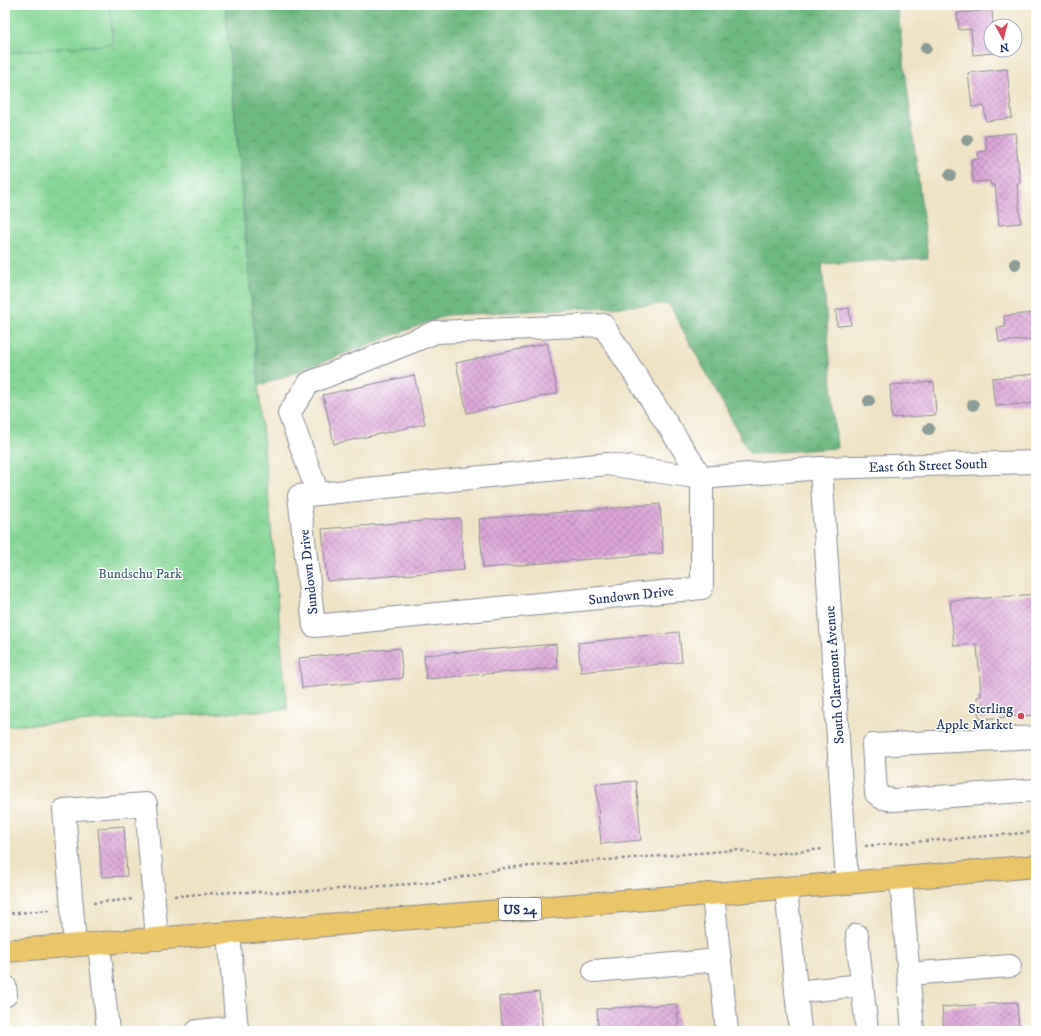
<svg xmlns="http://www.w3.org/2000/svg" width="1041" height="1036" font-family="'IM FELL DW Pica',serif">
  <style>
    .forest { fill: url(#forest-crowns); stroke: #44746f }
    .park { fill: url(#park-crowns); stroke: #51837b }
    .pitch { fill: #87d798; stroke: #51837b }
    .building { fill: url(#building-cross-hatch) }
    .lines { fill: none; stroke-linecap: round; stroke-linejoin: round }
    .minor-casing { stroke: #858992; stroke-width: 24 }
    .major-casing { stroke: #858992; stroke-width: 24 }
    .path { stroke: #858992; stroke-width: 2.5; stroke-dasharray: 3 3; stroke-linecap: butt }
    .minor { stroke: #fff; stroke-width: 22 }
    .major { stroke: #ebc669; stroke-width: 22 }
    .tree { fill: #8c9c96 }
    .poi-dot { fill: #d1495b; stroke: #fff; stroke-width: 1.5 }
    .labels { text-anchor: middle; stroke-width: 3; stroke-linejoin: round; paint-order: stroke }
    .shield { fill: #fff; stroke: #5f6d8e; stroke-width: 1 }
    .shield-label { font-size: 13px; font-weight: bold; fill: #1b2f5e }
    .street-label { font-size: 14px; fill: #1b2f5e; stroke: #fff }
    .park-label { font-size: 14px; fill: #3b616f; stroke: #fff }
    .poi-label { font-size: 14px; fill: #1b2f5e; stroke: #fff; text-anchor: end }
  </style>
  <defs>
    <pattern id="forest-crowns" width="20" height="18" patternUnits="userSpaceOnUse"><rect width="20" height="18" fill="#6db880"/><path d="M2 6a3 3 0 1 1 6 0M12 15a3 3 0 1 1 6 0" fill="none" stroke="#59966c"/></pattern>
    <pattern id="park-crowns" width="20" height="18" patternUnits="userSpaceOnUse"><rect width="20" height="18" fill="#87d798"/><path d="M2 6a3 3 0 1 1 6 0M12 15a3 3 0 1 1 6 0" fill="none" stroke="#74b985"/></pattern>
    <pattern id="building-cross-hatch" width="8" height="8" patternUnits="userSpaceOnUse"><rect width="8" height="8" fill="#dda6d8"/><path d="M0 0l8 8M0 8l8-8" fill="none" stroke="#b288b2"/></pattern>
  </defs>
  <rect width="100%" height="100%" fill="#fff"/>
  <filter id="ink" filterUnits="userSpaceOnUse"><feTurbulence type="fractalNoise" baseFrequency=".025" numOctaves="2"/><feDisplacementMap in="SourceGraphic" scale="8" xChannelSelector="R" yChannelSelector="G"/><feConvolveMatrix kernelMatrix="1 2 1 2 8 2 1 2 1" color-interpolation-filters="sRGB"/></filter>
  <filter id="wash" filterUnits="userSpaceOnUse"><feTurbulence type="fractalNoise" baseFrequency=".012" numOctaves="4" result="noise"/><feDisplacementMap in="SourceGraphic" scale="16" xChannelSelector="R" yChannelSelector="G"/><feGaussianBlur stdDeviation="0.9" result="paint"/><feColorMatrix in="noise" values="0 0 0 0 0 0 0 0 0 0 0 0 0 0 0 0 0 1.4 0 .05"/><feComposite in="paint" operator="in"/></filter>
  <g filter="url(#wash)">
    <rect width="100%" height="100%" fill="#efe3c5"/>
    <polygon class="forest" points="225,5 897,5 928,258 822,264 837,448 750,454 669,304 447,315 259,386"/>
    <polygon class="park" points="5,5 225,5 287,709 5,726"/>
    <polygon class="pitch" points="5,5 110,5 113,44 8,52"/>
    <g id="blocks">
      <g class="building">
        <polygon points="992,10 993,26 991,26 991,50 1004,50 1004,52 973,55 971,29 959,30 957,13"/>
        <polygon points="1007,69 1012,118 986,121 984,106 972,107 968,73"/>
        <polygon points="1015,133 1020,183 1017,183 1021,223 999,225 995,185 991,185 990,181 973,182 971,160 979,159 978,152 987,151 985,136"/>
        <polygon points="849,308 851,325 837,326 836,310"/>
        <polygon points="1034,313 1036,339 999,342 997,328 1005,327 1004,316"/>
        <polygon points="547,343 558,393 467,413 456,363"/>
        <polygon points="1036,374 1036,403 995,406 992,378"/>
        <polygon points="414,375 425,424 334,444 323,395"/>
        <polygon points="934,382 936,415 892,418 890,385"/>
        <polygon points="660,504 663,553 483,568 479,519"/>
        <polygon points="460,518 464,570 327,581 322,529"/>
        <polygon points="1036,594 1036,715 979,719 977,697 981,696 977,644 954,646 950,601"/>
        <polygon points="679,632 682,662 581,672 578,643"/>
        <polygon points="556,644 557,668 426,679 424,655"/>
        <polygon points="400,648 403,678 302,688 299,658"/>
        <polygon points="636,781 641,840 601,844 596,784"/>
        <polygon points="124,826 127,876 102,877 98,828"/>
        <polygon points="539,992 543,1031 503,1031 499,997"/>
        <polygon points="1017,1002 1019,1031 944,1031 942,1007"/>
        <polygon points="677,1004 679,1031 598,1031 597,1009"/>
      </g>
    </g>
  </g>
  <g filter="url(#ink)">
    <use href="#blocks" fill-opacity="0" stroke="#858992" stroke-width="1"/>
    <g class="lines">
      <g class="minor-casing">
        <g id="minor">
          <polygon points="607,464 702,478 702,588 314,626 299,496"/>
          <polyline points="821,468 847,883"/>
          <polyline points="318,494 289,413 309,383 436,332 603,325 702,478 821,468 1036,462"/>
          <polyline points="1036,737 873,745 876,793 882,798 894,800 1036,790"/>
          <polyline points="901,878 913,1031"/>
          <polyline points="786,888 800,1031"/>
          <polyline points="713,894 727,1031"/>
          <polyline points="229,933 237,1031"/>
          <polyline points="857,935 867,1031"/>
          <polyline points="99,943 108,1031"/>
          <polyline points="75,945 64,810 146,804 157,939"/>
          <polyline points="594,971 720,960"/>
          <polyline points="908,974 1010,966"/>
          <polyline points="5,986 6,995"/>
          <polyline points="796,992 862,985"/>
          <polyline points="197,1031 237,1027"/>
        </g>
      </g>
      <g class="major-casing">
        <polyline id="major" points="5,951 847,883 1036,866"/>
      </g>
      <g class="path">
        <polyline points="865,846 1036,832"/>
        <polyline points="174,896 232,892 295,892 439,882 505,868 737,850 763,855 824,849"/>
        <polyline points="93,903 134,899"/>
        <polyline points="5,914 50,910"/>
      </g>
      <use href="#minor" class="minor"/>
      <use href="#major" class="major"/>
    </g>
    <g class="tree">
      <circle cx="926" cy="48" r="6"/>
      <circle cx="967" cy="140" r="6"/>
      <circle cx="950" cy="175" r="6"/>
      <circle cx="1015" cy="264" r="6"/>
      <circle cx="869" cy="401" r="6"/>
      <circle cx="973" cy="405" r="6"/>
      <circle cx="929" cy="429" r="6"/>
    </g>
  </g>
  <circle class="poi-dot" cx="1021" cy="716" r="4"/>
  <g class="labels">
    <rect class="shield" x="499" y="898" width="42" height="22" rx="3"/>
    <g class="shield-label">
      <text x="520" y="914">US 24</text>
    </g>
    <g class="street-label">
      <text transform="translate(928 465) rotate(-2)" y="5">East 6th Street South</text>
      <text transform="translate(308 572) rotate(-96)" y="5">Sundown Drive</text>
      <text transform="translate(631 595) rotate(-6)" y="5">Sundown Drive</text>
      <text transform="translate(834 675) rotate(-94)" y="5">South Claremont Avenue</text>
    </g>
    <g class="park-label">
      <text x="140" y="578">Bundschu Park</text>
    </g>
    <g class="poi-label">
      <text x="1013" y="713">Sterling<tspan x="1013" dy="16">Apple Market</tspan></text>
    </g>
  </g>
  <rect width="1041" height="1036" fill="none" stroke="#fff" stroke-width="20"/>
  <g transform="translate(1003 38) rotate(173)"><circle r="19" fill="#ffffff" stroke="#a4acbf"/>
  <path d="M0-3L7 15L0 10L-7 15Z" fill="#d1495b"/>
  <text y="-6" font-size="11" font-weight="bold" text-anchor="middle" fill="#1b2f5e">N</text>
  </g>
</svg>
